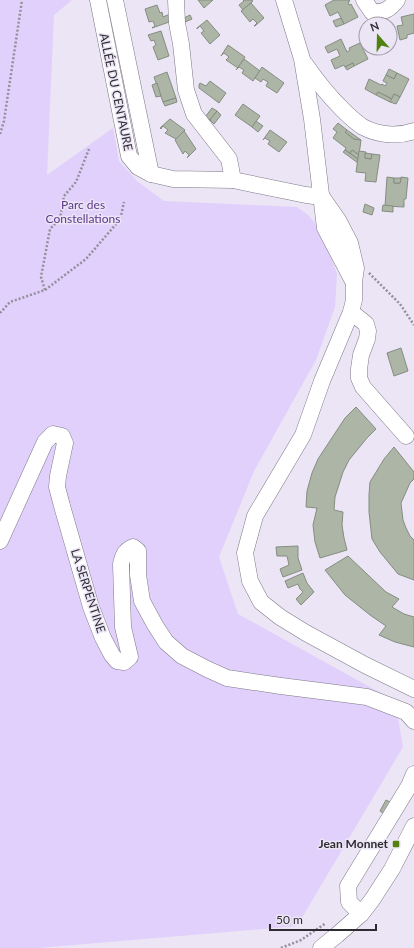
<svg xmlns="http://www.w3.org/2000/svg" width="414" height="948" font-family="Lato,sans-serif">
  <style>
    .green { fill: #e0d0fb }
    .building { fill: #adb5a7; stroke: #858d80 }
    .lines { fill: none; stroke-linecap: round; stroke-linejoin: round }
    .minor-casing { stroke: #7e7987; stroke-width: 17 }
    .path { stroke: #938f9a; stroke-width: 2.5; stroke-dasharray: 2 2; stroke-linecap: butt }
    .minor { stroke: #fff; stroke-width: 16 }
    .poi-dot { fill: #508111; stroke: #ebe5f5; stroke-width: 1.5 }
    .labels { text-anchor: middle; stroke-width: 3; stroke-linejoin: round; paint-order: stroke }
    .street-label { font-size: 12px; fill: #2e2c32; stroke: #ebe5f5 }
    .park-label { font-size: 12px; fill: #5e388a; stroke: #ebe5f5 }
    .poi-label { font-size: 12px; font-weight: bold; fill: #2e2c32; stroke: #ebe5f5; text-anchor: end }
  </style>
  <rect width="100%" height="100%" fill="#ebe5f5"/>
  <polygon class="green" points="0,0 72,0 54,15 47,175 113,128 119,161 137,181 164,201 297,207 307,214 316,224 324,238 337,274 335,307 316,360 254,471 219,557 238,614 395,701 403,747 297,926 38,948 0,948"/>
  <g class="building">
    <polygon points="198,0 213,0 204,8"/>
    <polygon points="243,0 251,0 253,1 243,10 239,5 244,1"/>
    <polygon points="334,0 349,0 350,1 348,2 349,5 351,4 358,17 344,24 338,12 330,16 325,5"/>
    <polygon points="251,3 264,18 255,26 254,26 257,23 253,19 250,22 241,11"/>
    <polygon points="157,5 160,13 162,12 163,17 170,14 172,21 152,28 155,26 153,21 149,22 145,9"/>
    <polygon points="414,14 414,33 407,35 407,38 400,40 397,26 403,25 401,17"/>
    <polygon points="190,15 192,19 185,22 184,18"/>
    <polygon points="341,18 344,24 336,27 333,21"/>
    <polygon points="207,20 220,35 210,44 201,33 204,31 200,26 197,29 197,28"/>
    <polygon points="161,31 169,56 158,60 153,47 156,45 154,40 151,41 148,35"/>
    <polygon points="341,39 347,52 350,50 349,48 360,43 368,59 354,66 353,63 345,67 344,65 335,69 331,60 340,56 337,49 328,53 325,47"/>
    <polygon points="228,45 245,57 238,68 226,60 229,57 224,53 221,56"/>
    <polygon points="244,59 260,71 253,81 242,73 244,70 239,67 236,70"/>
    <polygon points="353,63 354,66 347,70 345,67"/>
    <polygon points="262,67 284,83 277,93 266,86 268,82 263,79 261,82 255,78"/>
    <polygon points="389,69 397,73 394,79 386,75"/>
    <polygon points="167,72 176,98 163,102 154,77"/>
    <polygon points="397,73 409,79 400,97 394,94 392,99 378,92 376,95 365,89 369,79 381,85 382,84 385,86 387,83 383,81 386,75 394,79"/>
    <polygon points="210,81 226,93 219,103 199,88 199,85 200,83 206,86"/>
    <polygon points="157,83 161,96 156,97 152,85"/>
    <polygon points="378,92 392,99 390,102 376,95"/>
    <polygon points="394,94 400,97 396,104 390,102"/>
    <polygon points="176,98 177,102 165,106 163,102"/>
    <polygon points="243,104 260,116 252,127 235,115"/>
    <polygon points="212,108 217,111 210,120 205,117"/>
    <polygon points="217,111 221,115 214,124 210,120"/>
    <polygon points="170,119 185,130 176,139 165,133 168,130 163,126 161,129 160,128"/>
    <polygon points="256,121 263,126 258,132 252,127"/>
    <polygon points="338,123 347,130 345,132 354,139 361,140 359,155 352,150 350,153 345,150 346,148 333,138 337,132 333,129"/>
    <polygon points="270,130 287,142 279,152 268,144 270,141 265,138 263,140"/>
    <polygon points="347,130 361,140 354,139 345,132"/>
    <polygon points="184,131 196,149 187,158 189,155 185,151 183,154 175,140"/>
    <polygon points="345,150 358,159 358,163 343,152"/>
    <polygon points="352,150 359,155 358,159 350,153"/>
    <polygon points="359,151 366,152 365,158 371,159 372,154 380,155 376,182 365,181 366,173 356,172"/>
    <polygon points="365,153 372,154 371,159 365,158"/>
    <polygon points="387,177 394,178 394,183 400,183 401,177 408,178 406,199 404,199 404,207 385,206"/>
    <polygon points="394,178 401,178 400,183 394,183"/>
    <polygon points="365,204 374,208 372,215 363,212"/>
    <polygon points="383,205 393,206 393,212 382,211"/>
    <polygon points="401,348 408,371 394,376 387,353"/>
    <polygon points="356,407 376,429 367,438 349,460 343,472 335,497 334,510 343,512 342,525 344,538 347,550 320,558 315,542 313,525 317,508 306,507 307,491 312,473 318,459 345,418"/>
    <polygon points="394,447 414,472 414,479 410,483 401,503 403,520 406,528 410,536 414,540 414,580 398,574 380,552 372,539 369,512 369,495 370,482 384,459"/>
    <polygon points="298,546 298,558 302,570 283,577 280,569 289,565 287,556 277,556 276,547"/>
    <polygon points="348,556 386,592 399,599 392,607 404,614 414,617 414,647 395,642 379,635 386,626 370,615 345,595 325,570"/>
    <polygon points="303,573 307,583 314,592 301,605 296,599 303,592 300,589 298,584 288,588 285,581"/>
    <polygon points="386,800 392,803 386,815 380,811"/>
  </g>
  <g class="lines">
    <g class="minor-casing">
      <g id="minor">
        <polyline points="98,0 129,156 138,167 151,174 173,179 233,180 306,195 322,197"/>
        <polyline points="115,0 151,174"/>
        <polyline points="176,0 177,23 181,44 186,90 194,114 229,159 233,180"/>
        <polyline points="284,0 302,59 312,119 325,228 353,281"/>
        <path d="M364,0L372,12C384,13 390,9 397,0"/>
        <path d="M305,64C316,80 328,95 342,109C349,116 355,122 363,127C378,135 398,137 414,131"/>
        <polyline points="322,197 338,220 350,243 356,268 354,282 354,300 351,312 322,381 303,435 255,516 245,553 250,581 261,602 280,617 306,633 365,665 414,689"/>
        <polyline points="351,312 366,324 368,331 367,339 361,355 359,369 359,378 363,387 406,436"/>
        <path d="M0,541L45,442L53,434L62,436L65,443L58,476L57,487L62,506L91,607L103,638L112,655L117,661L124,662L130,657L123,627L121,564C123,556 124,551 133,547L138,551V575L142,601L155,625L166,642L182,656L207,669L227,678L281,686L336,693L367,697L406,712L414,721"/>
        <polyline points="361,914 349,902 348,886 409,786 414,774"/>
        <polyline points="321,948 337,935 361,914 372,900 392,869 414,826"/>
      </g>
    </g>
    <g class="path">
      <polyline points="0,134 4,121 22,0"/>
      <polyline points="369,273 400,304 414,325"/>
      <polyline points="45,290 41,277 50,229 60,219 64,196 76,182 89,149"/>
      <polyline points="0,313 10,302 45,290 86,259 117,223 121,216 124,202"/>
      <polyline points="281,948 301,940 326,923"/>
    </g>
    <use href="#minor" class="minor"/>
  </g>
  <rect class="poi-dot" x="392" y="840" width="8" height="8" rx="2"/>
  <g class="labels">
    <g class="street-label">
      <text transform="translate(116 92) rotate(78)" y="4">ALLÉE DU CENTAURE</text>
      <text transform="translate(88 591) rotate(72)" y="4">LA SERPENTINE</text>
    </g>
    <g class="park-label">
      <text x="83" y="209">Parc des<tspan x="83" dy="14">Constellations</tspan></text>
    </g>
    <g class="poi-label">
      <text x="388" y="848">Jean Monnet</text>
    </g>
  </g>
  <g transform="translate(378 36) rotate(340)"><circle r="19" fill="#ebe5f5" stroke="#9f9ba7"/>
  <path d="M0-3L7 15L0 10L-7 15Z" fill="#508111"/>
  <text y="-6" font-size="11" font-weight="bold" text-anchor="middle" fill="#2e2c32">N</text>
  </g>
  <path d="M270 924v6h106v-6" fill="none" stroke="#2e2c32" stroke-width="2"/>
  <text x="276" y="924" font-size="12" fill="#2e2c32" stroke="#ebe5f5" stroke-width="3" paint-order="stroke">50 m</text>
</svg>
